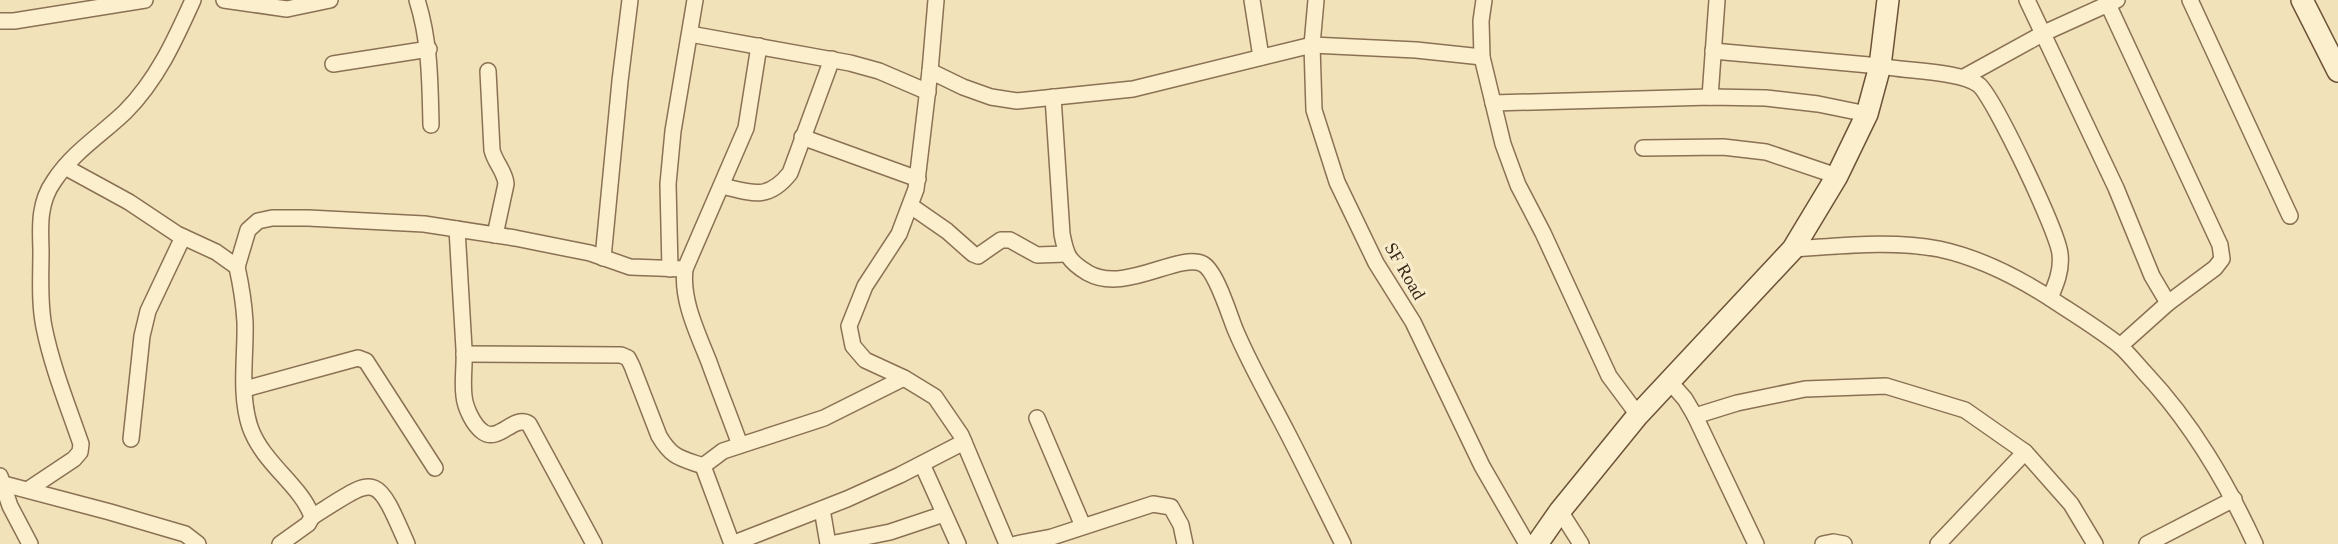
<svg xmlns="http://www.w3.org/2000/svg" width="2338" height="544" font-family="Georgia,serif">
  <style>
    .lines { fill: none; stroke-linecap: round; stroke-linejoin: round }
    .street-casing { stroke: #8a7153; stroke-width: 18 }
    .secondary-casing { stroke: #6c5236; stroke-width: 24 }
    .street { stroke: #fcefce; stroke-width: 15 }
    .secondary { stroke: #fcefce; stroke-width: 21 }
    .labels { text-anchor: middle; stroke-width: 6; stroke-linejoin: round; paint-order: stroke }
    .street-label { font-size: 18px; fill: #38281a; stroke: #f9eccb }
  </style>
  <rect width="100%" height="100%" fill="#f2e2ba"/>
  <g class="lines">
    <g class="street-casing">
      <g id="street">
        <polyline points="224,0 287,9 330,0"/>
        <path d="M417,0C430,41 430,82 431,125"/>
        <polyline points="936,0 930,71 916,189 899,234 865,286 849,326 853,346 865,360 904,378 935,397 961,435 1007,544"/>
        <polyline points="1252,0 1261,57"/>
        <polyline points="1316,0 1312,45 1314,110 1337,182 1376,263 1413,322 1482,466 1527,544"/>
        <polyline points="1484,0 1481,21 1482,57 1503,144 1518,185 1543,233 1609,376 1638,415"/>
        <polyline points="2027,0 2116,188 2152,276 2168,303"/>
        <polyline points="2106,0 2220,245 2222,259 2215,268 2168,303 2120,346"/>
        <polyline points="2190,0 2290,216"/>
        <polyline points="0,21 14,21 145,0"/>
        <polyline points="690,34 850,63 879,71 928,92"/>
        <path d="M1713,51L1880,66C1904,71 1962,71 1979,85C1994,98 2058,232 2060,254C2062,270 2056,284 2050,298"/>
        <polyline points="333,64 429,49"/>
        <path d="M488,71L492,150C495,163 505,171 506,184L495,235"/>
        <polyline points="930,71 963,87 991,97 1017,101 1133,89 1312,45 1416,50 1482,57"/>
        <polyline points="1964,77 2044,33 2117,0"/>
        <path d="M1053,97L1062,234C1066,255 1068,261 1088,273C1125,294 1179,252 1203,264C1216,271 1229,314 1235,329C1250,365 1270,399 1288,434C1307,471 1325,508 1343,544"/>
        <polyline points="1710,97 1717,0"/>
        <polyline points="1493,103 1710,97 1766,98 1818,104 1867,114"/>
        <polyline points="802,137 918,179"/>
        <polyline points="1643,148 1723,147 1766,152 1837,176"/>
        <path d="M65,167L129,202L177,234L216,252L237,267C241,285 244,304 245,322C246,356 239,394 250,427C263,464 302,486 312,517L308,524L280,544"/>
        <path d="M722,186C752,193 768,201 790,173L832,59"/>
        <polyline points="911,206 947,231 973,254 978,256 1001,240 1010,240 1037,255 1066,254"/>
        <path d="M457,229C459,269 462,309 464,349C465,365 462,380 464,396C465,407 473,425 483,432C499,443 514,414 529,424L594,544"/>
        <path d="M1793,249C1842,246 1891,240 1939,249C1981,258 2023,280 2059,304C2079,317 2100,330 2119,345C2128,353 2136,363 2144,372C2192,423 2226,481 2255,544"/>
        <polyline points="603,258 620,81 630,0"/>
        <polyline points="237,267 248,230 258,221 272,218 308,218 424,224 515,238 590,253 630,267 685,269"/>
        <polyline points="670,269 668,184 673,131 695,0"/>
        <path d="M464,354L621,355L628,358L632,366L659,436C672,458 680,458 703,466"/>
        <polyline points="1670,382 1685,399 1695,416 1756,544"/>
        <polyline points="245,389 358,358 366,361 435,468"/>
        <polyline points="1695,416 1737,403 1805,389 1886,386 1965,410 2025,452 2071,504 2095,544"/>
        <polyline points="1037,418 1083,526"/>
        <polyline points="131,439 142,336 148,311 183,237"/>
        <path d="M740,445C730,417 719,390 709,362C698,334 681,300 685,269L746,128L759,46"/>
        <polyline points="922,464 958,544"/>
        <polyline points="0,476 10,506 30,544"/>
        <polyline points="0,483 110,512 185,534 198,544"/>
        <path d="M29,489L74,459L80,452L81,444C68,406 52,367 44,327C39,302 41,276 41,250C40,225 39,202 54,181C73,152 101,135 125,112C157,80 175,40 193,0"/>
        <polyline points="822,509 828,544"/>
        <polyline points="1560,511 1581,544"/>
        <path d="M312,517C377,476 375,470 407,544"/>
        <polyline points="732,544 703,466 723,451 824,418 904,378"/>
        <polyline points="732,544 847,499 900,475 964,442"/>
        <polyline points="830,544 890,532 944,514"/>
        <polyline points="1016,544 1052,537 1153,504 1171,507 1181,525 1185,544"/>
        <polyline points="1823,544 1833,542 1844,544"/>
        <polyline points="1938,544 2025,452"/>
        <polyline points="2147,544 2234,499"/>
      </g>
    </g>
    <g class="secondary-casing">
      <g id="secondary">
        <polyline points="2302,0 2338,71"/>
        <polyline points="1537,544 1560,511 1638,415 1793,249 1837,176 1867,114 1880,66 1888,0"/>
      </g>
    </g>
    <use href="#street" class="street"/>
    <use href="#secondary" class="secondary"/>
  </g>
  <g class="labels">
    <g class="street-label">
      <text transform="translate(1405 271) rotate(60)" y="6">SF Road</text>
    </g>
  </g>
</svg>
